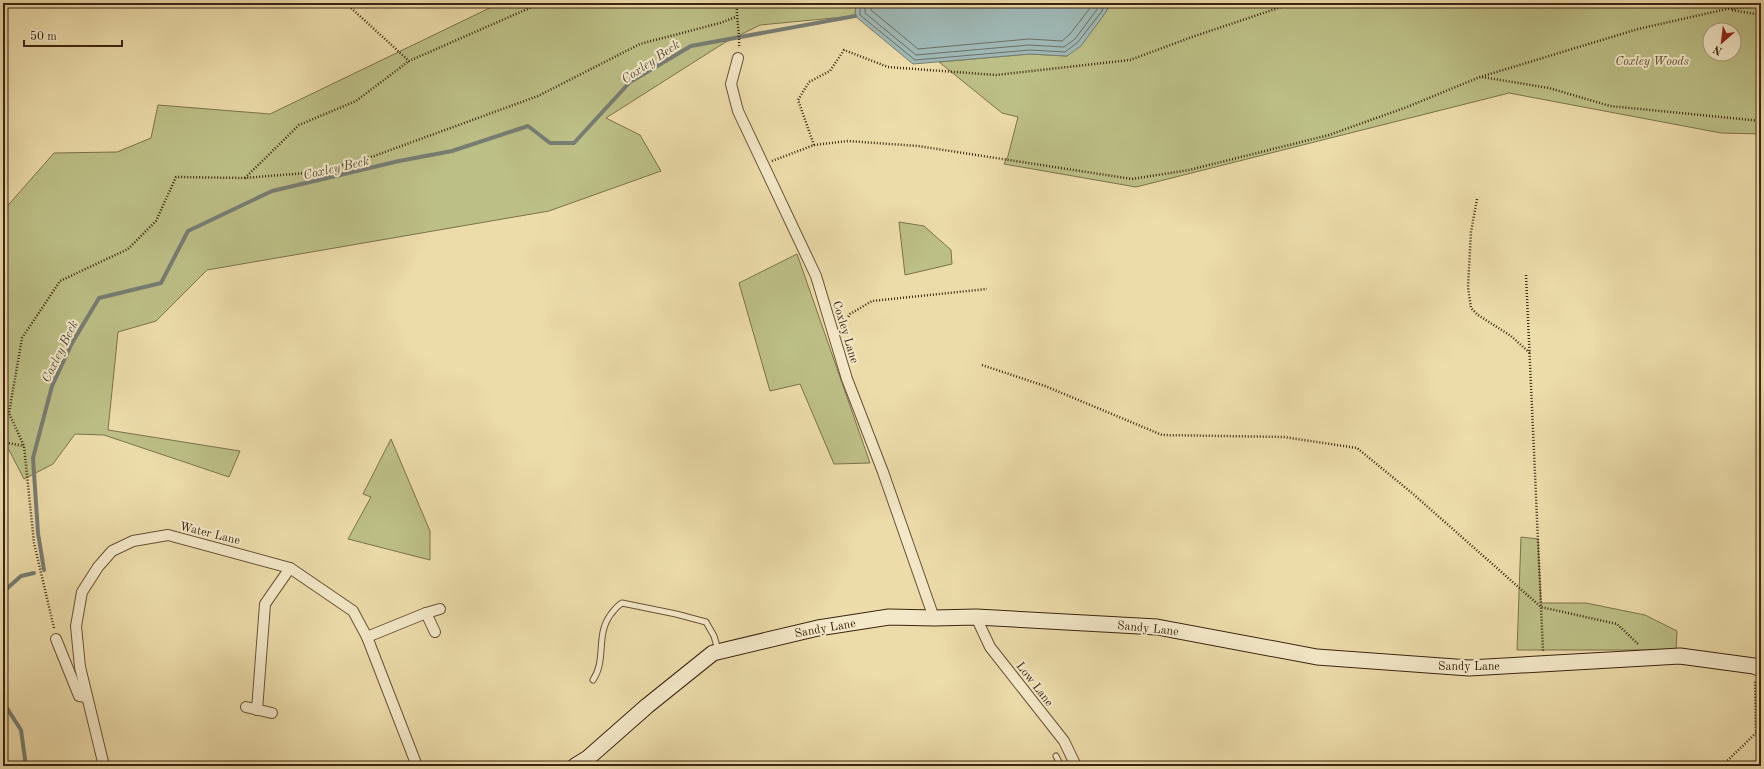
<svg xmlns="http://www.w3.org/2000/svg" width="1764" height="769" font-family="'Old Standard TT',serif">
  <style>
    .green { fill: #bcbf86; stroke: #7c724b; fill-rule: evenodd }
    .water { fill: #9fb8b5; stroke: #787d73 }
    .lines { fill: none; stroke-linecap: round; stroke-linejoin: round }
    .shore { stroke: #6e6e62; stroke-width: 1 }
    .stream { stroke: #787d73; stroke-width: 4 }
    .lane-casing { stroke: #695236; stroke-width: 7 }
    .street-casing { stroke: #695236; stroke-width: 12 }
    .secondary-casing { stroke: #3d2410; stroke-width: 17 }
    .path { stroke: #3d2410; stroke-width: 2.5; stroke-dasharray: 1 2; stroke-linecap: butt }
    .lane { stroke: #f3e8c8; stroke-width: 5 }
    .street { stroke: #f3e8c8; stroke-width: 10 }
    .secondary { stroke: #f3e8c8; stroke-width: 15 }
    .labels { text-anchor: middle; stroke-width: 4; stroke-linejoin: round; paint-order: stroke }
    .park-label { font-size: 12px; font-style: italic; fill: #5d4b2e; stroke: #f3e8c8 }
    .street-label { font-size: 12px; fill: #3d2410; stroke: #f3e8c8 }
    .water-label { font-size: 13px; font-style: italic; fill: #564939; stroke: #f3e8c8 }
  </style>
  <rect width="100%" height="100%" fill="#ecdcaa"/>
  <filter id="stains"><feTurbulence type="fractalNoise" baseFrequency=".005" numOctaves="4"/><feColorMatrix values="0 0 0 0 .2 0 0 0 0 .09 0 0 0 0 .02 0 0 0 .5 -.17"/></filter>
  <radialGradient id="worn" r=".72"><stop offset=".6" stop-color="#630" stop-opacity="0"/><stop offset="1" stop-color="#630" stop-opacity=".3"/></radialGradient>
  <g class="green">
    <polygon points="500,3 856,3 855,16 760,25 724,43 606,118 640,135 661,171 549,211 207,270 156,321 118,332 108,430 240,451 229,477 104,435 75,434 53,464 24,479 9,450 3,448 3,211 54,153 117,152 151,138 158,105 270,114"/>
    <path d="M1110,3H1761V134L1721,133L1509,93L1136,187L1004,164L1008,156L1018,117L1002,113L939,62L1030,54L1067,56L1106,12ZM1710,30H1734V54H1710Z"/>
    <polygon points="899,222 924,226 951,250 952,264 905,275"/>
    <polygon points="797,254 870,463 834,464 800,384 770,391 739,283"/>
    <polygon points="391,439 430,531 430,560 348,539 371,497 363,494"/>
    <polygon points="1521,537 1538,539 1541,603 1586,603 1645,615 1677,631 1676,650 1517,650"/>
  </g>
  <polygon class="water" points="856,3 1110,3 1106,12 1081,46 1067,56 1030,54 913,64 855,16"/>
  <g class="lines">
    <g class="shore">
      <polyline points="860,3 860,15 915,60 1030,50 1065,52 1078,42 1102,11 1105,3"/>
      <polyline points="865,3 865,13 916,55 1029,45 1064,47 1075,39 1098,8 1100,3"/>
      <polyline points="871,3 871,10 918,49 1029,39 1062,41 1070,34 1094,3"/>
    </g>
    <g class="stream">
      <polyline points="44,570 38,533 33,458 52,386 72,343 99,298 161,283 188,231 272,191 399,161 452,151 528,126 550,143 574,143 630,82 691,46 855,16"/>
      <polyline points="3,592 21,576 34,573"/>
      <polyline points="3,702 21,730 26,766"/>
    </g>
    <g class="lane-casing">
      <g id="lane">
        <path d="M593,680C607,659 595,635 611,614C615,609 617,606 622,603L676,614L706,622L714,636L718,650"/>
        <polyline points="1056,756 1061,766"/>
      </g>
    </g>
    <g class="street-casing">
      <g id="street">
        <polyline points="738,58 731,84 738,111 816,276 847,379 883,472 934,618"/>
        <polyline points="426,613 440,609"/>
        <polyline points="976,617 990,647 1064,741 1076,766"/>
        <polyline points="367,637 426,613 435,632"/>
        <polyline points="56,639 79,696 87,697"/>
        <polyline points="246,707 272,713"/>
        <polyline points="257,710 265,604 290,568"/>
        <polyline points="104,766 80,667 76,626 82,592 98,567 112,551 133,541 168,535 290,568 353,611 367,637 417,766"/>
      </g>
    </g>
    <g class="secondary-casing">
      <polyline id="secondary" points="575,766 588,758 647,706 713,653 818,628 889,617 934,618 976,617 1157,627 1317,657 1469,668 1680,656 1754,666 1761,669"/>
    </g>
    <g class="path">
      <polyline points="348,3 350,7 409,61 541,3"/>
      <path d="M737,3C736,19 740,33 739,48"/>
      <polyline points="1727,3 1727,9"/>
      <polyline points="1732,10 1761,15"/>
      <polyline points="1482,77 1549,88 1610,106 1761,121"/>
      <polyline points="814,145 798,100 809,82 830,71 844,50 888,67 996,75 1130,60 1192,37 1293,3"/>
      <polyline points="772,161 814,145 848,141 918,146 1132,179 1189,170 1329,135 1407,107 1480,77 1638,29 1727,9 1761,6"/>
      <polyline points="245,178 299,125 356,101 409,61"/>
      <polyline points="1477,199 1471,232 1468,287 1471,308 1478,315 1511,336 1530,353"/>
      <polyline points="1526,275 1543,651"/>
      <polyline points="842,327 850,314 872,301 987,289"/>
      <polyline points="982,365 1045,386 1162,435 1284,437 1357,448 1412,493 1541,607 1617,624 1638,644"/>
      <polyline points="3,442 24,446"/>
      <polyline points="54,628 34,543 24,446 9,413 22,338 60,281 128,249 156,221 176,177 245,178 318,172 374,156 538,96 640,44 720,23 736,17"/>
      <polyline points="1717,766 1724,764 1756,733 1755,681"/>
    </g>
    <use href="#lane" class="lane"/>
    <use href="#street" class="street"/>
    <use href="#secondary" class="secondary"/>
  </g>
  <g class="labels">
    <g class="park-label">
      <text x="1652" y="65">Coxley Woods</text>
    </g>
    <g class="street-label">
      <text transform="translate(846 332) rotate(73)" y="4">Coxley Lane</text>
      <text transform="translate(210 533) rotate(14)" y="4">Water Lane</text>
      <text transform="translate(825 628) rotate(-10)" y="4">Sandy Lane</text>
      <text transform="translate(1148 628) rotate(6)" y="4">Sandy Lane</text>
      <text x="1469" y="670">Sandy Lane</text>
      <text transform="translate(1035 684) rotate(52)" y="4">Low Lane</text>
    </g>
    <g class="water-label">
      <text transform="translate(650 61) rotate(-34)" y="5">Coxley Beck</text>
      <text transform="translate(336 167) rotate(-13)" y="5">Coxley Beck</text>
      <text transform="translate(59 351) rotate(-64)" y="5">Coxley Beck</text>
    </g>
  </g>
  <rect width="1764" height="769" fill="none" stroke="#ecdcaa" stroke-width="16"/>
  <rect x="4" y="4" width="1756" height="761" fill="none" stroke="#3d2410" stroke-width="2"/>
  <rect x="8" y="8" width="1748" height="753" fill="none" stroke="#3d2410"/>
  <g transform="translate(1722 42) rotate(208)"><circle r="19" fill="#f3e8c8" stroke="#aa9a7e"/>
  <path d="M0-3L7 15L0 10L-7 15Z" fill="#8f2418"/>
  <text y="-6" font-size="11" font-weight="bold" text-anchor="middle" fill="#3d2410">N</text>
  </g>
  <path d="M24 40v6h98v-6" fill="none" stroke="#3d2410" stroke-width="2"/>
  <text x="30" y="40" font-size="12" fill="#3d2410" stroke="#f3e8c8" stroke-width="3" paint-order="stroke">50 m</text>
  <rect width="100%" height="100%" filter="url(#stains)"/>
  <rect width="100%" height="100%" fill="url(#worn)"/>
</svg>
